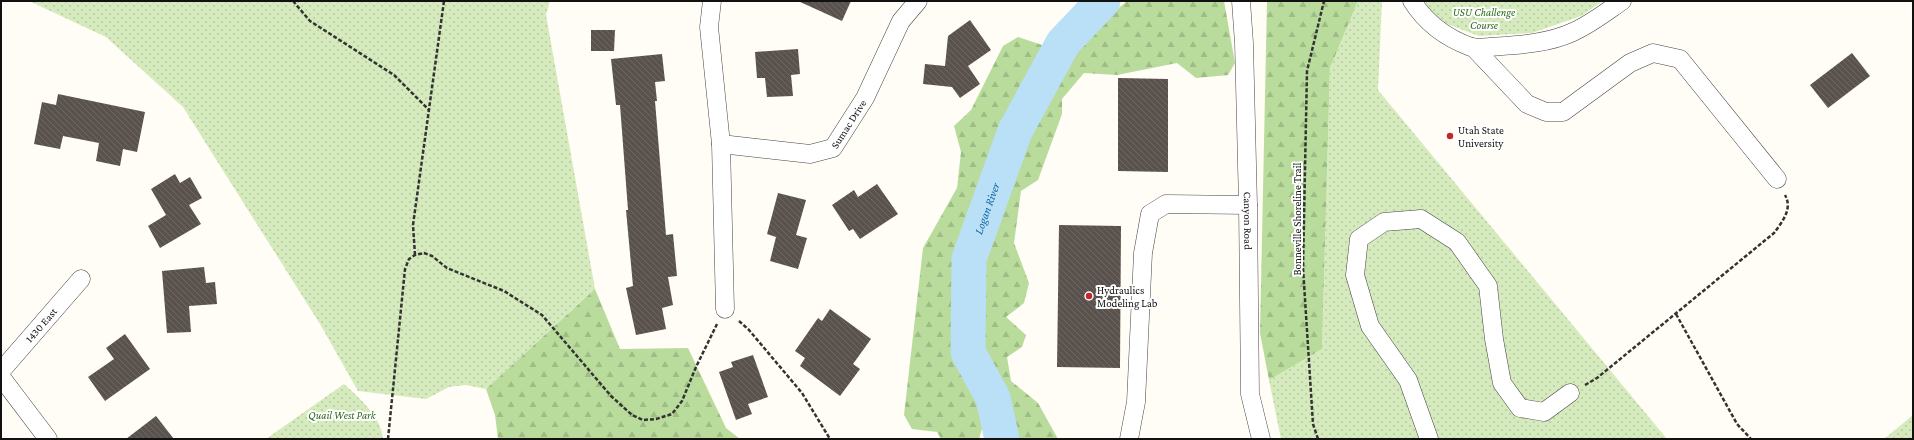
<svg xmlns="http://www.w3.org/2000/svg" width="1914" height="440" font-family="'Crimson Pro',serif">
  <style>
    .green { fill: url(#green-dots) }
    .forest { fill: url(#forest-firs) }
    .lines { fill: none; stroke-linecap: round; stroke-linejoin: round }
    .river { stroke: #b9e0f7; stroke-width: 35 }
    .building { fill: url(#building-back-hatch) }
    .minor-casing { stroke: #444; stroke-width: 19 }
    .path { stroke: #333; stroke-width: 2.5; stroke-dasharray: 4 2; stroke-linecap: butt }
    .minor { stroke: #fff; stroke-width: 18 }
    .poi-dot { fill: #c4262e; stroke: #fff; stroke-width: 1.5 }
    .labels { text-anchor: middle; stroke-width: 4; stroke-linejoin: round; paint-order: stroke }
    .park-label { font-size: 11px; font-style: italic; fill: #2f6b1f; stroke: #fff }
    .street-label { font-size: 11px; fill: #111; stroke: #fff }
    .poi-label { font-size: 11px; fill: #111; stroke: #fff; text-anchor: start }
    .water-label { font-size: 12px; font-style: italic; fill: #1768a6; stroke: #fff }
  </style>
  <defs>
    <pattern id="green-dots" width="8" height="8" patternUnits="userSpaceOnUse"><rect width="8" height="8" fill="#d5ebbd"/><path d="M2 2h.1M6 6h.1" fill="none" stroke="#b6c8a1" stroke-width="1.8" stroke-linecap="round"/></pattern>
    <pattern id="forest-firs" width="22" height="20" patternUnits="userSpaceOnUse"><rect width="22" height="20" fill="#b9dc9c"/><path d="M5 1l3.5 6h-7zM16 11l3.5 6h-7z" fill="#9ebc85"/></pattern>
    <pattern id="building-back-hatch" width="6" height="6" patternUnits="userSpaceOnUse"><rect width="6" height="6" fill="#5a524d"/><path d="M-1 5l2 2M0 0l6 6M5-1l2 2" fill="none" stroke="#6d6662"/></pattern>
  </defs>
  <rect width="100%" height="100%" fill="#fffdf5"/>
  <g class="green">
    <polygon points="29,1 550,1 546,15 595,289 486,389 466,385 449,387 426,399 358,391 320,324 183,107 106,37"/>
    <polygon points="1358,1 1382,1 1378,90 1667,439 1281,439 1269,380 1322,349 1330,68"/>
    <polygon points="1425,1 1603,1 1581,16 1532,33 1479,36 1447,24 1429,10"/>
    <path d="M344,384C359,398 381,416 383,439H266Z"/>
    <polygon points="1913,415 1913,439 1884,439"/>
  </g>
  <g class="forest">
    <polygon points="1127,1 1224,1 1235,63 1228,75 1196,78 1177,63 1117,75 1084,73 1062,99 1062,114 1038,180 1021,191 1014,243 1029,283 1024,303 1006,317 1026,335 1022,347 1007,357 1011,381 1038,403 1058,439 1006,439 992,376 983,367 971,378 983,425 979,439 941,439 937,432 912,429 904,415 923,248 957,188 961,152 954,126 971,110 1003,46 1018,37 1042,45 1028,92 1060,58"/>
    <polygon points="1267,1 1358,1 1330,68 1322,349 1269,380 1260,333"/>
    <polygon points="595,289 620,349 688,348 726,428 740,439 498,439 495,415 486,389"/>
  </g>
  <g class="lines">
    <path class="river" id="s1" d="M1002,439L993,398L968,352L969,259L1015,131L1063,43L1103,1"/>
  </g>
  <g class="building">
    <polygon points="798,1 851,1 842,21"/>
    <polygon points="970,20 991,50 968,66 980,84 960,98 952,87 923,84 925,64 945,66 948,36"/>
    <polygon points="591,30 615,30 614,51 591,51"/>
    <polygon points="798,49 800,74 791,75 793,96 767,97 765,78 757,78 755,52"/>
    <polygon points="1852,53 1870,76 1828,108 1810,85"/>
    <polygon points="662,54 665,81 655,82 657,101 655,101 666,235 673,234 677,276 668,277 673,305 662,308 666,329 636,335 626,288 633,286 626,210 628,210 620,105 616,105 611,59"/>
    <polygon points="1118,78 1168,79 1168,172 1118,171"/>
    <polygon points="58,94 145,112 137,152 123,149 120,166 96,161 99,143 63,136 60,149 34,144 42,102 56,105"/>
    <polygon points="175,174 180,183 190,177 202,198 189,205 201,224 160,248 148,226 166,215 151,189"/>
    <polygon points="877,184 898,214 860,239 853,229 849,231 832,205 854,190 858,197"/>
    <polygon points="778,193 806,200 796,235 807,238 798,269 770,261 776,237 767,234"/>
    <polygon points="1059,225 1121,226 1120,368 1057,367"/>
    <polygon points="204,267 206,283 215,282 217,304 189,306 191,332 167,333 162,271"/>
    <polygon points="830,309 871,339 853,364 860,369 840,396 800,366 805,358 795,351 818,318 822,321"/>
    <polygon points="125,334 150,369 105,401 88,377 114,359 106,348"/>
    <polygon points="753,355 768,397 748,404 752,414 736,420 719,372 733,367 731,362"/>
    <polygon points="156,416 174,439 126,439"/>
  </g>
  <g class="lines">
    <g class="minor-casing">
      <g id="minor">
        <polyline points="712,1 709,27 721,144 725,309"/>
        <path id="s2" d="M1241,1L1244,43L1248,205L1250,394L1261,439"/>
        <path d="M1412,1C1426,23 1446,38 1471,47C1477,49 1484,47 1489,47C1517,45 1547,44 1573,32C1591,24 1606,12 1622,1"/>
        <polyline points="1473,47 1527,104 1546,112 1563,112 1630,63 1653,53 1680,59 1777,179"/>
        <path id="s3" d="M721,144L810,154L833,148L865,98L901,21L918,1"/>
        <path id="s4" d="M1,371L81,279"/>
        <polyline points="1,377 48,439"/>
        <polyline points="1129,439 1136,402 1143,253 1150,214 1166,204 1248,205"/>
        <polyline points="1429,439 1408,380 1370,326 1355,275 1359,239 1384,222 1421,219 1457,242 1488,286 1494,339 1502,383 1520,408 1544,412 1570,393"/>
      </g>
    </g>
    <g class="path">
      <polyline points="293,1 310,21 394,75 429,110"/>
      <polyline points="415,255 413,225 444,1"/>
      <polyline points="1676,314 1737,424 1751,439"/>
      <polyline points="739,321 749,330 802,393 830,439"/>
      <path d="M1585,385L1597,378L1774,233C1782,222 1793,209 1785,195"/>
      <polyline points="388,439 405,269 409,259 415,255 424,253 432,256 447,268 504,291 542,315 611,396 632,415 643,420 656,419 672,414 682,401 696,367 717,324"/>
      <polyline points="1318,439 1313,424 1303,268 1307,71 1324,1"/>
    </g>
    <use href="#minor" class="minor"/>
  </g>
  <g class="poi-dot">
    <circle cx="1450" cy="136" r="4"/>
    <circle cx="1089" cy="296" r="4"/>
  </g>
  <g class="labels">
    <g class="park-label">
      <text x="1484" y="16">USU Challenge<tspan x="1484" dy="13">Course</tspan></text>
      <text x="342" y="419">Quail West Park</text>
    </g>
    <g class="street-label">
      <text dy="4" stroke="none"><textPath href="#s3" startOffset="142">Sumac Drive</textPath></text>
      <text transform="translate(1297 219) rotate(-90)" y="4">Bonneville Shoreline Trail</text>
      <text dy="4" stroke="none"><textPath href="#s2" startOffset="220">Canyon Road</textPath></text>
      <text dy="4" stroke="none"><textPath href="#s4" startOffset="61">1430 East</textPath></text>
    </g>
    <g class="poi-label">
      <text x="1458" y="134">Utah State<tspan x="1458" dy="13">University</tspan></text>
      <text x="1097" y="294">Hydraulics<tspan x="1097" dy="13">Modeling Lab</tspan></text>
    </g>
    <g class="water-label">
      <text dy="4" stroke="none"><textPath href="#s1" startOffset="241">Logan River</textPath></text>
    </g>
  </g>
  <rect width="1914" height="440" fill="none" stroke="#111111" stroke-width="4"/>
</svg>
